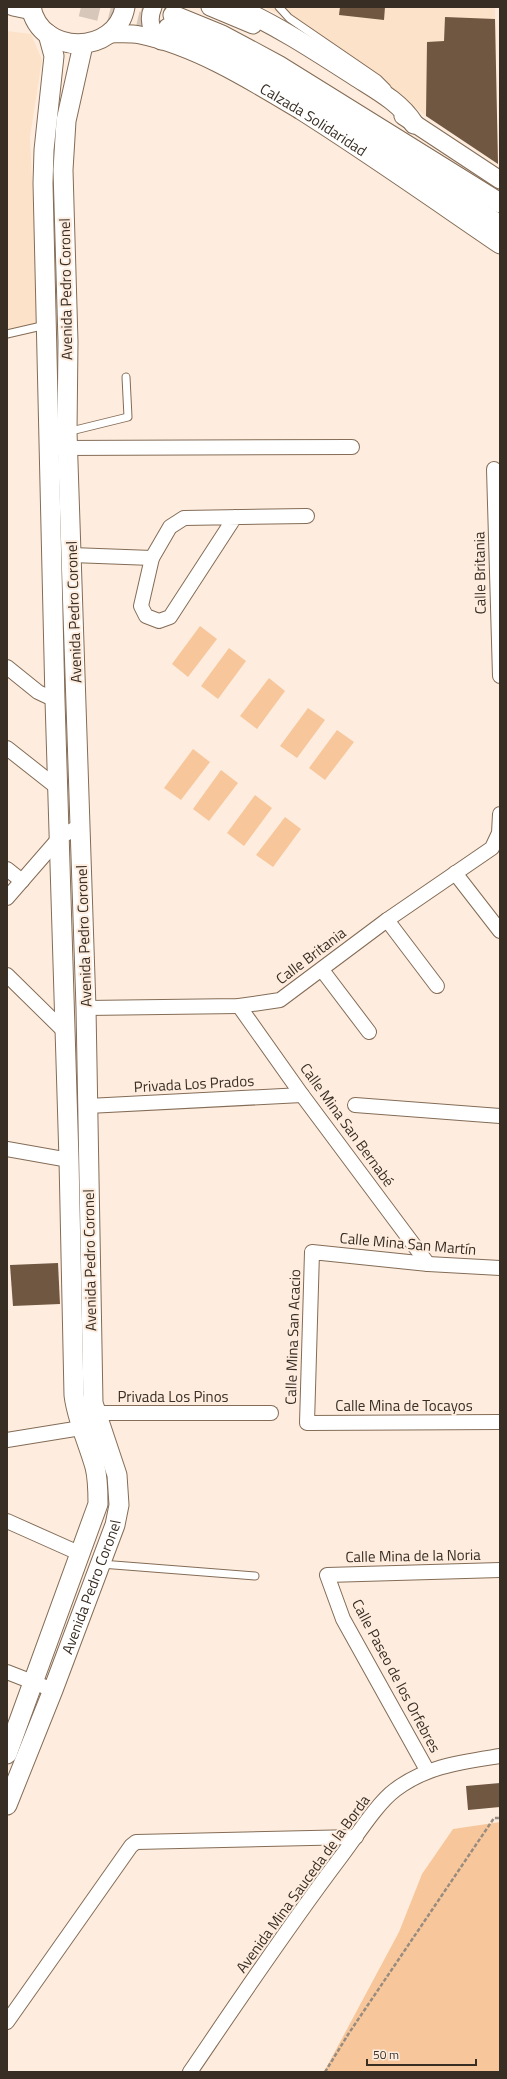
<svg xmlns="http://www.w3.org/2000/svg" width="507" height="2079" font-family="'Titillium Web',sans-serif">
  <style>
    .built { fill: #fde2ca }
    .green { fill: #f7c79b }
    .building { fill: #6f5742 }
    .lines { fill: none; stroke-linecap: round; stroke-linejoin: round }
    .secondary-tunnel { stroke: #d6c7ba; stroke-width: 19; stroke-dasharray: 19 10; stroke-linecap: butt }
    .service-casing { stroke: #846c56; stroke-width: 9 }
    .minor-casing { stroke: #846c56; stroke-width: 16 }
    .tertiary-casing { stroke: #846c56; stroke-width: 19 }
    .secondary-casing { stroke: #846c56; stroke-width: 21 }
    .path { stroke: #988b7f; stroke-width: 2.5; stroke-dasharray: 4 2; stroke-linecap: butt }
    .service { stroke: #fff; stroke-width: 7 }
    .minor { stroke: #fff; stroke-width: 14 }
    .tertiary { stroke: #fff; stroke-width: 17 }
    .secondary { stroke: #fff; stroke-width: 19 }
    .labels { text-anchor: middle; stroke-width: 4; stroke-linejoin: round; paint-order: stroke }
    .street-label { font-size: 15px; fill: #382e24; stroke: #feeddf }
  </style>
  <rect width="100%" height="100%" fill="#feeddf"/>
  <g class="built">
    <polygon points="263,7 495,7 498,164 426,116 378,79 289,18"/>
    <polygon points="7,31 31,34 42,60 30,137 39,332 7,338"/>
  </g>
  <g class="green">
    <polygon points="200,626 217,639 188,677 172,664"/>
    <polygon points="229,648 246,661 218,699 201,686"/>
    <polygon points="269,678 285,691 257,729 240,716"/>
    <polygon points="308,708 325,720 297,758 280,746"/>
    <polygon points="337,730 354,742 325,780 309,768"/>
    <polygon points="193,749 210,762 181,800 164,788"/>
    <polygon points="221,770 238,783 209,821 193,809"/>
    <polygon points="255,795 272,808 244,846 227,833"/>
    <polygon points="285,817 301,829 273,867 256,855"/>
    <polygon points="500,1822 500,2072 324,2072 399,1932 422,1874 453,1829"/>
  </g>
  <g class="building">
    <polygon points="340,7 385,7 384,20 339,15"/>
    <polygon points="445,17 495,19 498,164 426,116 427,42 444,41"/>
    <polygon points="58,1263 60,1304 13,1306 10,1265"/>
    <polygon points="500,1783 500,1807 468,1810 466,1786"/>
  </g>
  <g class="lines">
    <g class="secondary-tunnel">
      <polyline points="81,7 167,28"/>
      <polyline points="142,7 173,15"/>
    </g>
    <g class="service-casing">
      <g id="service">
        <polyline points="279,7 289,18 378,79 387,88"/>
        <polyline points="7,334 46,325"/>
        <polyline points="67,432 128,417 126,377"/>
        <polyline points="101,1564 255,1576"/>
      </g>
    </g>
    <g class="minor-casing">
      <g id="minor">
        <polyline points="59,448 352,447"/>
        <polyline points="494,469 500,676"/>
        <polyline points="235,517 170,617 159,621 146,616 141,606 152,558 170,527 184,518 307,516"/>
        <polyline points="72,555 152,558"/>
        <polyline points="7,667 38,692 55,700"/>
        <polyline points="7,748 59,789"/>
        <polyline points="7,869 22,881"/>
        <polyline points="455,873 500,931"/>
        <polyline points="7,898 60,837 80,826"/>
        <polyline points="387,920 437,986"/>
        <polyline points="322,970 369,1032"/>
        <polyline points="7,975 64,1031"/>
        <polyline points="239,1006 302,1095 428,1264"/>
        <polyline points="86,1008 239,1006 280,1000 387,920 492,848 499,833 500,814"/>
        <polyline points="355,1105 500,1116"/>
        <polyline points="88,1106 302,1095"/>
        <polyline points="7,1149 69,1160"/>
        <polyline points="500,1268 428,1264 312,1252 307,1423 500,1422"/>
        <polyline points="88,1413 271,1413"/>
        <polyline points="7,1440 81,1428"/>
        <polyline points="7,1521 81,1554"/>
        <polyline points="7,1672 53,1690"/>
        <polyline points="427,1770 343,1619 327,1575 500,1570"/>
        <polyline points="7,2022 131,1846 136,1842 356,1837"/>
        <path d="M190,2072C239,2000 287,1928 340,1858C354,1840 377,1803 395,1790C426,1766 462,1762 500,1756"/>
      </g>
    </g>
    <g class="tertiary-casing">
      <g id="tertiary">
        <polyline points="13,7 32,11"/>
        <path d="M153,7C147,21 151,31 161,41"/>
        <polyline points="210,7 253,25"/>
        <path id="s1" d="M109,34C119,34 130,33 140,35C197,47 251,81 301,111C369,154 434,200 500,245"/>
        <polyline points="403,116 500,180"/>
      </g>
    </g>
    <g class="secondary-casing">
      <g id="secondary">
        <path d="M31,7C40,56 116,56 125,7"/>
        <path d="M236,7C278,26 316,51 355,76C377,90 400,102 414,124"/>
        <polyline points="173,15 222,35 278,65 500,203"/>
        <polyline points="168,28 198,40 253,66 500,225"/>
        <path d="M7,1754L98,1504C98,1491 98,1479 95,1467C88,1442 77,1420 74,1395L69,1160L55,700L43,183L44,150L54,56L48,34"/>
        <path id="s2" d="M7,1805L53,1690L115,1525L119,1505L117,1475L93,1403L86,1008L67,432L68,342L63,170L66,121L83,45"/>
      </g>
    </g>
    <polyline class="path" points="325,2072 349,2033 494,1818 500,1818"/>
    <use href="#service" class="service"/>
    <use href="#minor" class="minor"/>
    <use href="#tertiary" class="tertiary"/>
    <use href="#secondary" class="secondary"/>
  </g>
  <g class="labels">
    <g class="street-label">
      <text dy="5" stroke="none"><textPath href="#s1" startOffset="225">Calzada Solidaridad</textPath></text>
      <text transform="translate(66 289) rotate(-91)" y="5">Avenida Pedro Coronel</text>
      <text transform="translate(480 573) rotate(-91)" y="5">Calle Britania</text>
      <text transform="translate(74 612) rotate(-92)" y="5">Avenida Pedro Coronel</text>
      <text transform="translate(84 936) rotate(-92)" y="5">Avenida Pedro Coronel</text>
      <text transform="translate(311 956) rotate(-37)" y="5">Calle Britania</text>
      <text transform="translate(194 1084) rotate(-3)" y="5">Privada Los Prados</text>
      <text transform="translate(347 1125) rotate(54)" y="5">Calle Mina San Bernabé</text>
      <text transform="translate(408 1244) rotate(5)" y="5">Calle Mina San Martín</text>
      <text transform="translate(90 1260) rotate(-91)" y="5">Avenida Pedro Coronel</text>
      <text transform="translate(293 1337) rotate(-88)" y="5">Calle Mina San Acacio</text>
      <text x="173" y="1402">Privada Los Pinos</text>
      <text x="404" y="1411">Calle Mina de Tocayos</text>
      <text transform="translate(413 1556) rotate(-1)" y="5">Calle Mina de la Noria</text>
      <text dy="5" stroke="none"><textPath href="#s2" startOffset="234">Avenida Pedro Coronel</textPath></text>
      <text transform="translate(396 1676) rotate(62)" y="5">Calle Paseo de los Orfebres</text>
      <text transform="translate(303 1884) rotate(-54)" y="5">Avenida Mina Sauceda de la Borda</text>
    </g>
  </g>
  <rect width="507" height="2079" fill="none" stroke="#382e24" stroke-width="16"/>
  <path d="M367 2059v6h109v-6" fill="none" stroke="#382e24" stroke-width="2"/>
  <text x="373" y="2059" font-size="12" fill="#382e24" stroke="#feeddf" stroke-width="3" paint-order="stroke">50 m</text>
</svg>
